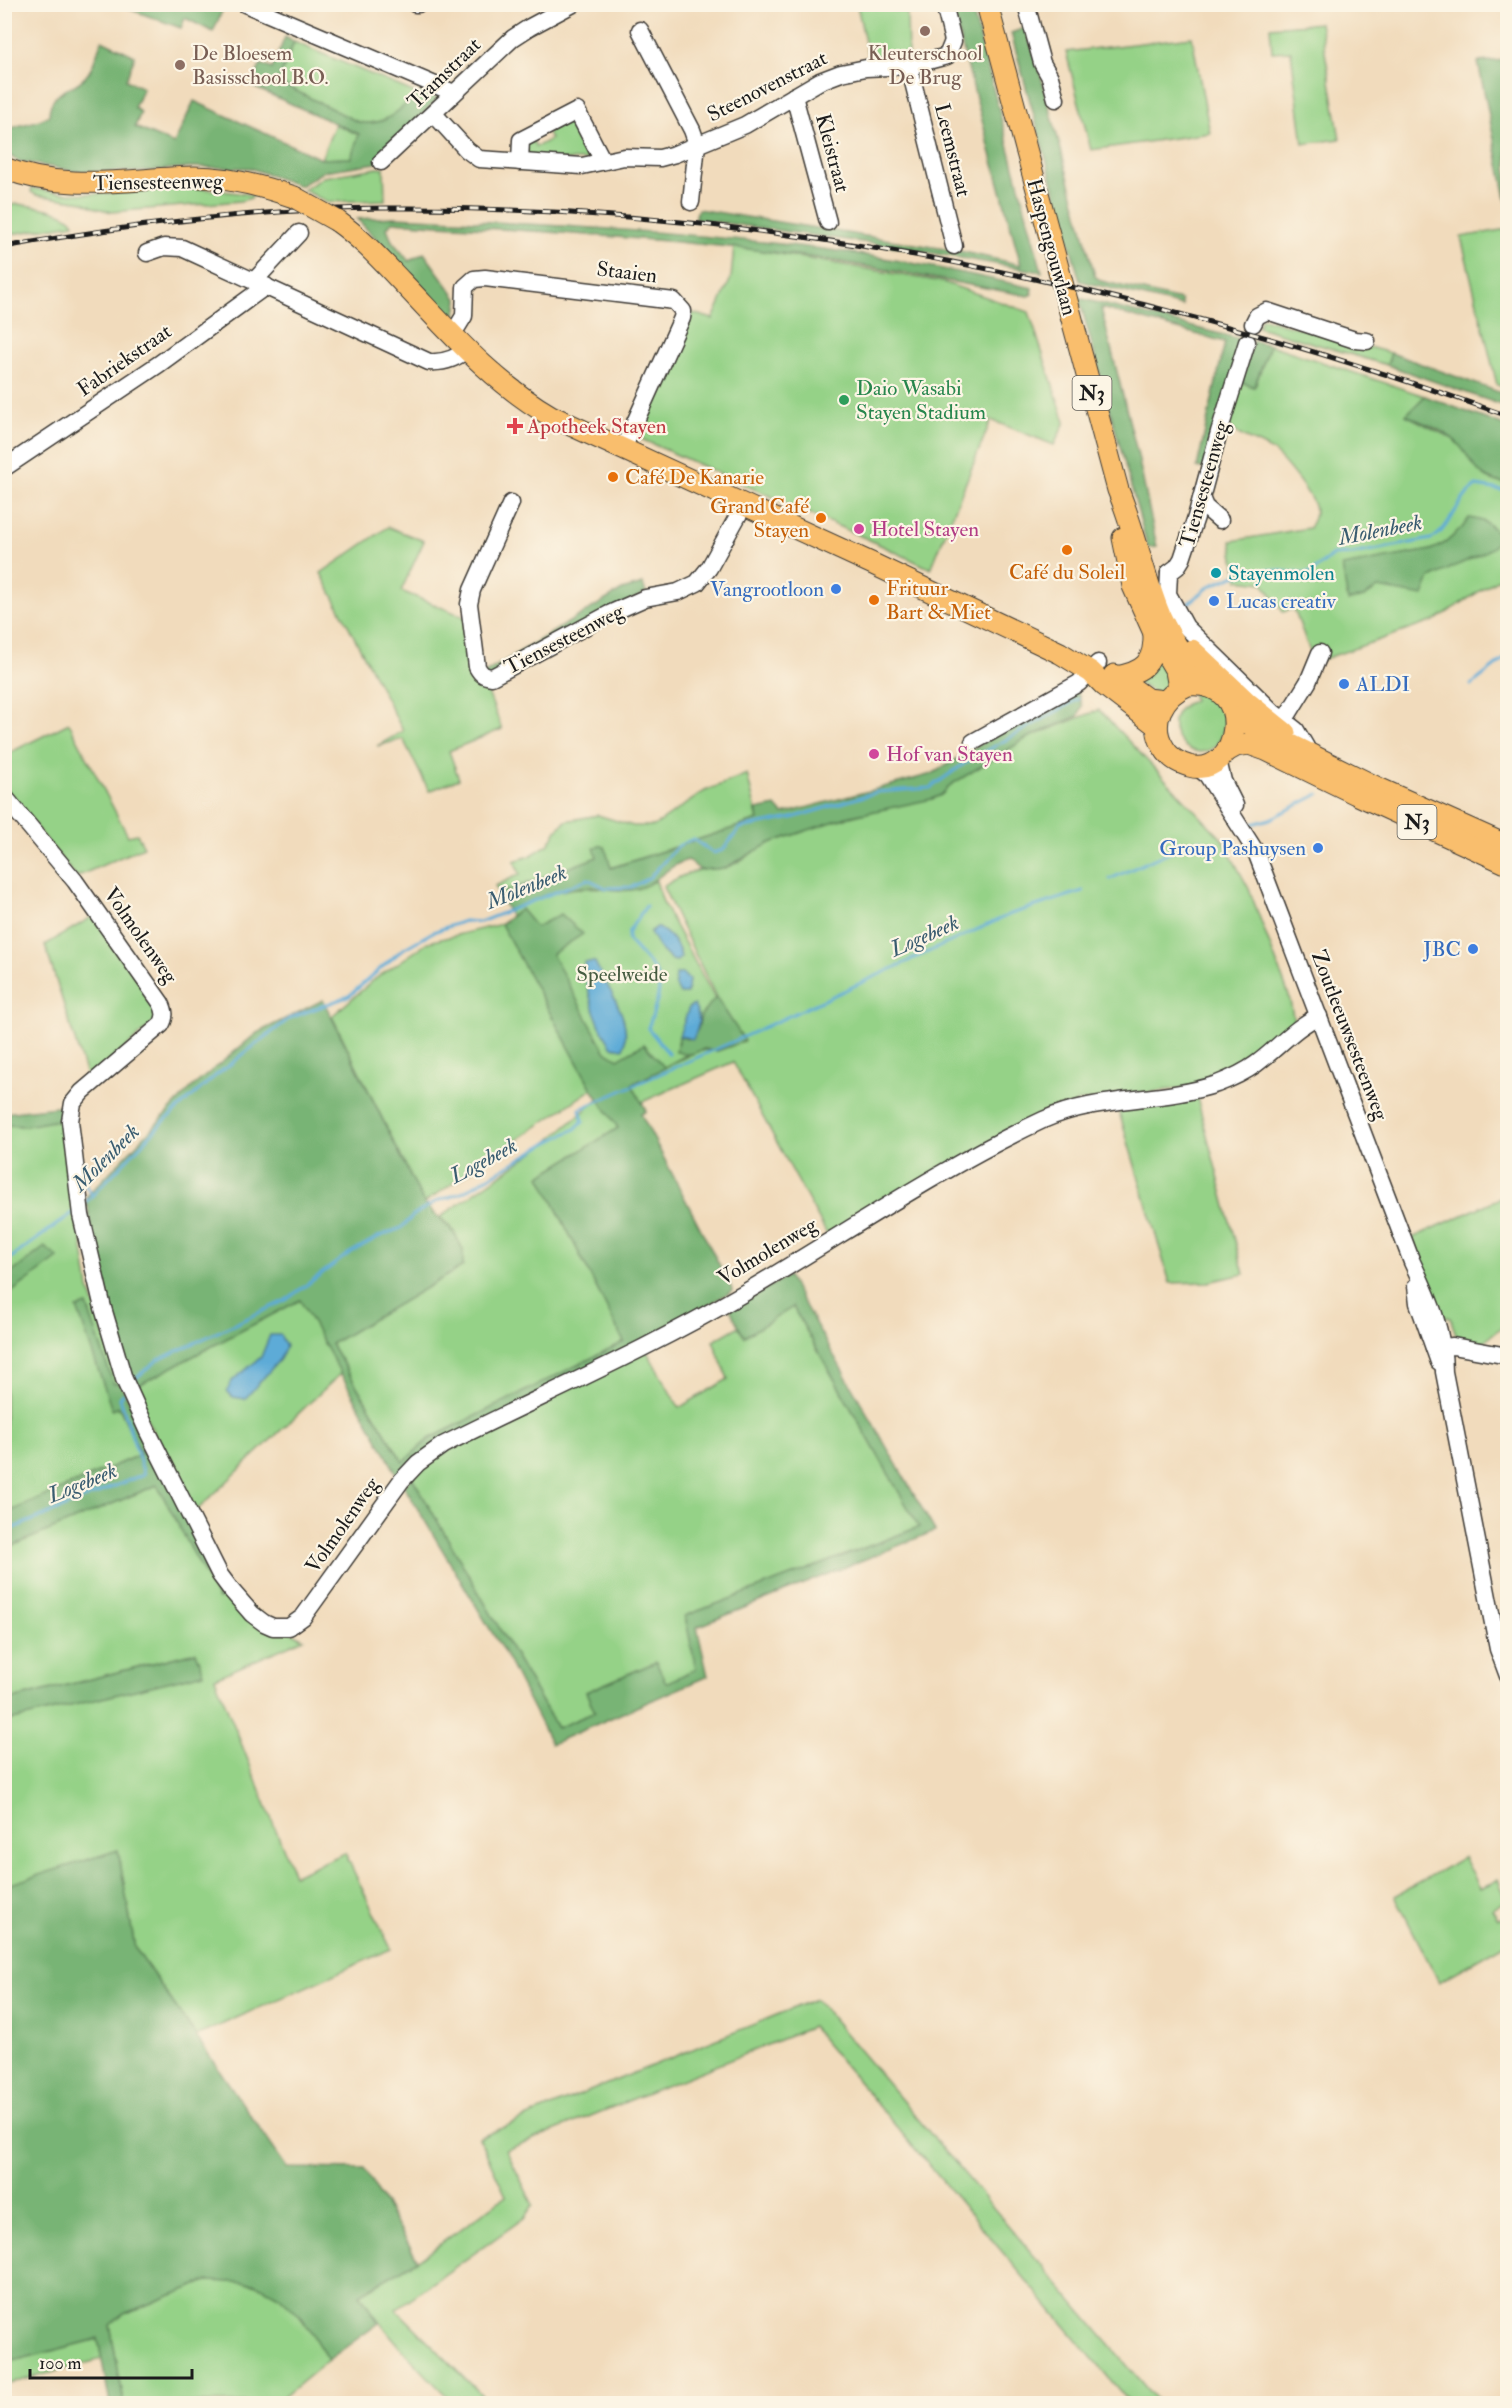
<svg xmlns="http://www.w3.org/2000/svg" width="1512" height="2408" font-family="'IM FELL Double Pica',serif">
  <style>
    .green { fill: #95d287; stroke: #587752; stroke-width: 1.5; fill-rule: evenodd }
    .forest { fill: #78b474; stroke: #4a6848; stroke-width: 1.5 }
    .water { fill: #5dabd7; stroke: #3c647a; stroke-width: 1.5 }
    .lines { fill: none; stroke-linecap: round; stroke-linejoin: round }
    .stream { stroke: #5dabd7; stroke-width: 3 }
    .minor-casing { stroke: #3c3934; stroke-width: 19 }
    .major-casing { stroke: #3c3934; stroke-width: 23 }
    .minor { stroke: #fff; stroke-width: 16 }
    .major { stroke: #f9be6d; stroke-width: 21 }
    .rail-casing { stroke: #1c1c1c; stroke-width: 5 }
    .rail { stroke: #fcf5e5; stroke-width: 3; stroke-dasharray: 9; stroke-linecap: butt }
    .major-bridge-casing { stroke: #3c3934; stroke-width: 23; stroke-linecap: butt }
    .major-bridge { stroke: #f9be6d; stroke-width: 21 }
    .education-dot { fill: #8d6e63; stroke: #fcf5e5; stroke-width: 2 }
    .leisure-dot { fill: #2e9e5b; stroke: #fcf5e5; stroke-width: 2 }
    .health-dot { fill: #e0444e; stroke: #fcf5e5; stroke-width: 2 }
    .food-dot { fill: #e8710a; stroke: #fcf5e5; stroke-width: 2 }
    .hotel-dot { fill: #d1479c; stroke: #fcf5e5; stroke-width: 2 }
    .culture-dot { fill: #0f9aa8; stroke: #fcf5e5; stroke-width: 2 }
    .shop-dot { fill: #3f7fe0; stroke: #fcf5e5; stroke-width: 2 }
    .labels { text-anchor: middle; stroke-width: 4.5; stroke-linejoin: round; paint-order: stroke }
    .shield { fill: #fcf5e5; stroke: #5f5d58; stroke-width: 1.5 }
    .shield-label { font-size: 20px; font-weight: bold; fill: #1c1c1c }
    .education-label { font-size: 21px; fill: #785e54; stroke: #fcf5e5; text-anchor: start }
    .street-label { font-size: 21px; fill: #1c1c1c; stroke: #fcf5e5 }
    .leisure-label { font-size: 21px; fill: #27864d; stroke: #fcf5e5; text-anchor: start }
    .health-label { font-size: 21px; fill: #be3a42; stroke: #fcf5e5; text-anchor: start }
    .food-label { font-size: 21px; fill: #c56008; stroke: #fcf5e5; text-anchor: start }
    .hotel-label { font-size: 21px; fill: #b23c85; stroke: #fcf5e5; text-anchor: start }
    .culture-label { font-size: 21px; fill: #0d838f; stroke: #fcf5e5; text-anchor: start }
    .shop-label { font-size: 21px; fill: #366cbe; stroke: #fcf5e5; text-anchor: end }
    .park-label { font-size: 21px; fill: #465c41; stroke: #fcf5e5 }
    .water-label { font-size: 22px; font-style: italic; fill: #395c70; stroke: #fcf5e5 }
  </style>
  <rect width="100%" height="100%" fill="#fcf5e5"/>
  <filter id="ink" filterUnits="userSpaceOnUse"><feTurbulence type="fractalNoise" baseFrequency=".0167" numOctaves="2"/><feDisplacementMap in="SourceGraphic" scale="12" xChannelSelector="R" yChannelSelector="G"/><feConvolveMatrix kernelMatrix="1 2 1 2 8 2 1 2 1" color-interpolation-filters="sRGB"/></filter>
  <filter id="wash" filterUnits="userSpaceOnUse"><feTurbulence type="fractalNoise" baseFrequency=".008" numOctaves="4" result="noise"/><feDisplacementMap in="SourceGraphic" scale="24" xChannelSelector="R" yChannelSelector="G"/><feGaussianBlur stdDeviation="1.35" result="paint"/><feColorMatrix in="noise" values="0 0 0 0 0 0 0 0 0 0 0 0 0 0 0 0 0 1.4 0 .05"/><feComposite in="paint" operator="in"/></filter>
  <g filter="url(#wash)">
    <rect width="100%" height="100%" fill="#f1dbbc"/>
    <g class="green">
      <polygon points="857,5 907,12 908,59 869,61"/>
      <polygon points="1320,23 1340,139 1303,144 1291,51 1272,52 1270,27"/>
      <polygon points="1192,37 1210,133 1091,150 1066,52"/>
      <path d="M294,42L418,94C398,111 386,127 358,122L278,82Z"/>
      <polygon points="567,121 588,160 531,160 524,143 532,139 536,147 551,139 547,132"/>
      <polygon points="335,124 359,135 351,158 321,159"/>
      <polygon points="384,167 385,200 327,202 304,190 323,177"/>
      <path d="M32,188C82,200 134,190 184,188C207,188 230,192 253,195L251,198L241,201L112,212L96,208L83,202L36,195L31,192Z"/>
      <path d="M18,204C32,206 69,210 74,224L5,235V206Z"/>
      <polygon points="1507,229 1508,229 1507,388 1497,385 1461,237"/>
      <polygon points="734,246 943,282 1029,312 1065,422 1054,445 991,420 931,569 874,542 639,438 692,313 713,319 731,278"/>
      <polygon points="1262,318 1391,353 1387,365 1258,327"/>
      <path d="M1270,345L1425,396L1406,415L1453,439L1497,482L1507,483V573L1434,621L1321,660L1312,657L1294,609L1283,612L1263,583L1238,580L1231,541L1309,528C1313,521 1317,514 1314,506C1310,493 1283,459 1272,451C1254,439 1240,440 1225,422L1241,382L1255,386ZM1462,528L1489,549L1430,578L1395,590L1378,588L1342,567L1431,550L1445,544Z"/>
      <polygon points="388,527 424,541 401,591 465,617 472,668 487,690 502,729 449,751 459,779 429,791 403,739 377,746 403,731 321,573"/>
      <polygon points="1158,654 1171,684 1160,695 1129,679"/>
      <path d="M1192,692L1214,697L1226,716C1224,724 1223,737 1218,743C1193,773 1147,719 1194,700Z"/>
      <path d="M1099,710L1222,839L1249,889L1289,996L1295,1026L1248,1064L1205,1085L1077,1102L829,1238L733,1062L642,1102L646,1111L540,1176L624,1342L429,1439L403,1462L331,1344L463,1266L455,1232L440,1217L545,1144L606,1092L508,911L563,889L604,887L631,890L656,881L664,905L732,1030L646,1077L699,1050L717,1051L744,1041L716,997L663,887C674,879 687,873 700,870C711,868 722,870 732,865C745,859 755,849 768,844C823,821 883,809 941,795L952,784L1027,738Z"/>
      <polygon points="69,723 128,836 137,834 144,847 76,877 5,789 5,755"/>
      <polygon points="747,774 758,820 610,868 605,847 598,857 499,894 495,886 520,874 514,861 530,856 549,844 557,830 566,821 598,815 633,826 654,826 705,791"/>
      <polygon points="95,915 158,1008 160,1017 88,1082 45,945"/>
      <polygon points="501,924 592,1089 424,1203 332,1016 375,979 429,942"/>
      <polygon points="1196,1094 1244,1274 1208,1282 1170,1283 1117,1105"/>
      <polygon points="60,1118 64,1119 89,1289 120,1383 113,1384 87,1305 112,1409 119,1407 141,1454 5,1514 5,1297 57,1258 45,1247 5,1278 5,1125 26,1126"/>
      <polygon points="1507,1195 1507,1323 1480,1344 1457,1337 1450,1318 1440,1316 1412,1238"/>
      <polygon points="300,1300 341,1373 195,1512 131,1389"/>
      <polygon points="792,1306 919,1527 685,1616 697,1669 666,1683 656,1662 586,1692 595,1712 557,1728 412,1477 430,1457 646,1350 679,1408 728,1379 713,1341 739,1326 744,1336"/>
      <polygon points="157,1485 218,1599 227,1594 304,1639 215,1678 294,1875 345,1853 391,1949 196,2036 135,1948 118,1851 5,1886 4,1722 203,1673 196,1652 5,1701 5,1549"/>
      <polygon points="1464,1857 1480,1888 1498,1880 1507,1900 1492,1909 1498,1919 1507,1917 1507,1943 1439,1982 1395,1896"/>
      <path d="M816,1999L1159,2403H1130L812,2027L506,2150L533,2205L524,2218L396,2309L490,2403H454C419,2369 387,2335 360,2294L418,2260L506,2196L479,2138L560,2103Z"/>
      <path d="M207,2281C222,2282 241,2280 254,2284C291,2294 310,2330 328,2360L276,2403H124L110,2325L124,2314Z"/>
      <polygon points="98,2339 102,2359 5,2385 5,2363"/>
    </g>
    <g class="forest">
      <polygon points="211,4 223,9 213,32 185,18 181,28 118,5"/>
      <polygon points="951,5 971,5 1042,272 891,246 695,219 698,209 964,252 1021,265"/>
      <polygon points="1025,28 1038,65 1095,276 1101,281 1181,300 1182,306 1080,281 1011,33"/>
      <path d="M285,37L294,42L278,82L358,122C389,128 399,107 422,91L438,98L376,163L324,171L300,186L250,168L191,167L138,172L74,171L18,161L5,153L4,134C18,121 34,126 49,115C50,88 73,92 86,76C94,68 97,51 102,40L135,56L126,80L143,88L134,108L141,112L135,127L174,144L194,101L321,159L351,158L359,134L251,86L261,64L272,69Z"/>
      <polygon points="1507,60 1508,60 1507,203 1478,62"/>
      <path d="M395,217C538,224 681,231 823,249C894,258 964,273 1033,288L1032,294L1029,296C926,277 823,256 719,246C610,235 501,229 392,222L387,228L392,241L409,261L424,253L458,300L456,314L446,311L357,219Z"/>
      <polygon points="1079,298 1244,340 1205,469 1197,467 1225,342 1101,308 1138,456 1157,547 1148,548"/>
      <polygon points="1253,341 1270,345 1254,387 1241,382"/>
      <polygon points="1391,353 1507,395 1507,407 1387,365"/>
      <path d="M1425,396L1507,427V483C1472,481 1474,456 1452,438C1439,428 1421,422 1406,415Z"/>
      <path d="M1469,518C1484,520 1491,524 1500,536L1493,547L1481,554L1430,578L1423,596L1378,588L1364,597L1348,601L1342,566L1431,550L1445,543L1462,528Z"/>
      <polygon points="643,584 646,593 609,610 483,685 478,677 622,590"/>
      <path d="M1077,691L1082,706L1078,716L1027,738L952,784L941,795L932,799L847,817L770,843L725,868L700,870L688,860C666,865 654,888 631,890C617,892 602,887 588,887C559,888 535,900 508,911L499,894L597,857L594,848L599,845L605,847L611,868L758,820L756,810L776,806L783,814L932,774L1017,721Z"/>
      <polygon points="521,909 536,927 561,914 583,934 552,954 605,1051 618,1059 644,1044 665,1068 632,1084 646,1111 641,1114 733,1291 399,1478 300,1300 131,1389 107,1315 86,1197 192,1087 257,1033 323,1000 424,1203 454,1232 463,1250 463,1266 331,1344 403,1462 429,1439 624,1342 540,1176 618,1128 592,1089 501,924"/>
      <polygon points="716,997 745,1041 717,1051 704,1049 692,1054 676,1052 679,1036 687,1039 698,1029 701,1015"/>
      <polygon points="65,1106 64,1119 26,1126 5,1125 5,1113"/>
      <polygon points="45,1247 58,1258 5,1297 5,1278"/>
      <polygon points="788,1276 935,1531 697,1627 708,1676 551,1744 505,1654 404,1486 412,1477 557,1728 595,1712 586,1692 656,1662 666,1683 696,1669 685,1616 919,1527 793,1307 744,1337 730,1309"/>
      <polygon points="87,1305 113,1383 120,1383 227,1594 218,1599 157,1485 5,1549 4,1514 141,1454 119,1407 112,1410 77,1308"/>
      <polygon points="196,1652 204,1673 5,1722 5,1701"/>
      <polygon points="118,1850 135,1948 287,2168 364,2169 418,2260 360,2294 379,2323 328,2360 302,2318 279,2296 254,2283 207,2281 124,2314 110,2325 124,2403 110,2404 98,2339 5,2363 4,1886"/>
    </g>
    <g class="water">
      <path d="M657,927C670,934 678,943 681,957L677,961L671,960L659,948L650,932Z"/>
      <path d="M584,962H595C607,989 634,1019 623,1049L612,1047C594,1021 587,993 584,962Z"/>
      <polygon points="676,974 683,974 689,980 687,994 680,994 675,984"/>
      <path d="M694,1005C701,1019 700,1025 693,1039L679,1036L689,1007Z"/>
      <polygon points="270,1335 280,1335 286,1346 280,1359 245,1399 233,1397 227,1391 232,1381 261,1357"/>
    </g>
    <g class="lines">
      <g class="stream">
        <path d="M1183,608L1210,586L1236,575L1272,570L1302,574L1312,572L1333,555L1353,554L1431,539C1450,530 1457,499 1476,486L1508,491"/>
        <polyline points="1471,685 1508,656"/>
        <polyline points="1252,824 1270,819 1319,794"/>
        <polyline points="1110,879 1189,843 1202,840"/>
        <path d="M646,906L629,931L628,940C664,979 666,977 648,1028L669,1054"/>
        <polyline points="85,1184 92,1195"/>
        <polyline points="86,1202 161,1124 214,1077 290,1018 349,996 403,949 433,932 464,921 480,922 588,879 606,888 632,887 650,877 678,846 693,839 713,853 723,850 740,828 792,818 877,792 930,788 965,763 1078,699"/>
        <polyline points="4,1263 74,1212"/>
        <polyline points="132,1381 158,1360 286,1300 348,1254 378,1237 401,1228 414,1215 437,1201 462,1193 545,1144 575,1129 583,1121 580,1109 730,1043 1011,914 1083,891"/>
        <polyline points="4,1532 144,1474 120,1398 123,1394"/>
        <polyline points="4,2183 4,2184"/>
      </g>
    </g>
  </g>
  <g filter="url(#ink)">
    <g class="lines">
      <g class="minor-casing">
        <g id="minor">
          <polyline points="245,4 454,93"/>
          <polyline points="415,4 418,4"/>
          <polyline points="1026,4 1042,63 1050,77 1056,99"/>
          <polyline points="640,30 692,130 697,144 691,202"/>
          <polyline points="909,66 954,246"/>
          <polyline points="794,96 828,222"/>
          <polyline points="434,114 467,150 479,159 582,166 624,157 660,158 675,154 745,125 820,81 841,73 866,68 909,66 947,56 953,41 944,4"/>
          <polyline points="381,162 513,38 530,27 573,4"/>
          <polyline points="520,162 521,140 577,111 603,161"/>
          <path d="M147,253L164,247L182,248L429,362C444,363 456,359 467,349"/>
          <polyline points="254,281 299,233"/>
          <polyline points="1253,324 1257,316 1267,311 1355,340 1367,341"/>
          <polyline points="453,334 464,316 465,287 474,279 485,278 674,301 683,311 682,318 623,449"/>
          <polyline points="4,468 159,364 266,286"/>
          <polyline points="1202,500 1205,507 1220,520"/>
          <path d="M511,503L472,590L469,604L477,667C481,674 483,676 492,677L609,614L645,598L678,592L697,583L709,568L744,505"/>
          <polyline points="1169,573 1177,567 1182,559 1196,517 1219,432 1247,342"/>
          <polyline points="1169,573 1168,594 1186,627 1273,712 1296,730 1306,747"/>
          <polyline points="1284,721 1308,682 1320,653"/>
          <polyline points="973,742 1079,683 1098,663"/>
          <polyline points="1218,760 1223,781 1235,805"/>
          <path d="M1198,768L1207,775L1256,852L1412,1262C1429,1298 1444,1331 1444,1372L1498,1649L1508,1676"/>
          <path d="M4,796L75,881L161,1003C165,1011 166,1017 161,1025L82,1092L73,1103L70,1121L81,1215L103,1308L124,1379L148,1432L220,1575L232,1591L252,1614L264,1623L273,1627H289L303,1617L401,1481L418,1463L443,1445C543,1395 647,1350 744,1293C843,1235 938,1169 1043,1120C1098,1095 1160,1103 1217,1084C1230,1079 1245,1072 1256,1064C1278,1048 1295,1027 1319,1016"/>
          <polyline points="1416,1286 1418,1303 1439,1362"/>
          <polyline points="1434,1348 1453,1346 1508,1356"/>
        </g>
      </g>
      <g class="major-casing">
        <g id="major">
          <path d="M987,4L1118,490C1134,528 1142,569 1157,608C1167,636 1188,662 1206,685"/>
          <path d="M4,168C66,193 131,178 195,177C229,177 262,186 294,197"/>
          <path d="M337,221C361,238 381,260 401,281C448,330 492,382 551,416L871,563L1060,653L1091,672L1105,686L1157,726"/>
          <polyline points="1123,538 1133,586 1154,633 1176,671 1179,688"/>
          <polyline points="1192,650 1249,704 1285,733"/>
          <polyline points="1114,675 1147,699 1165,701"/>
          <path d="M1116,677C1144,672 1155,663 1154,633"/>
          <path d="M1188,685C1258,679 1240,780 1189,766C1179,763 1169,757 1164,748C1148,723 1163,695 1188,685Z"/>
          <polyline points="1235,717 1376,787 1508,846"/>
          <polyline points="1227,751 1236,746 1249,744 1266,750 1356,794 1508,864"/>
        </g>
      </g>
      <use href="#minor" class="minor"/>
      <use href="#major" class="major"/>
      <g class="rail-casing">
        <path id="rail" d="M4,247C131,224 258,209 387,208C768,205 1150,288 1508,416"/>
      </g>
      <use href="#rail" class="rail"/>
      <g class="major-bridge-casing">
        <polyline id="major-bridge" points="294,197 337,221"/>
      </g>
      <use href="#major-bridge" class="major-bridge"/>
    </g>
  </g>
  <g class="education-dot">
    <circle cx="925" cy="31" r="6"/>
    <circle cx="180" cy="65" r="6"/>
  </g>
  <circle class="leisure-dot" cx="844" cy="400" r="6"/>
  <path class="health-dot" d="M512 417h6v6h6v6h-6v6h-6v-6h-6v-6h6z"/>
  <g class="food-dot">
    <circle cx="613" cy="477" r="6"/>
    <circle cx="821" cy="518" r="6"/>
    <circle cx="1067" cy="550" r="6"/>
    <circle cx="874" cy="600" r="6"/>
  </g>
  <g class="hotel-dot">
    <circle cx="859" cy="529" r="6"/>
    <circle cx="874" cy="754" r="6"/>
  </g>
  <circle class="culture-dot" cx="1216" cy="573" r="6"/>
  <g class="shop-dot">
    <circle cx="836" cy="589" r="6"/>
    <circle cx="1214" cy="601" r="6"/>
    <circle cx="1344" cy="684" r="6"/>
    <circle cx="1318" cy="848" r="6"/>
    <circle cx="1473" cy="949" r="6"/>
  </g>
  <g class="labels">
    <g class="shield">
      <rect x="1072.5" y="376" width="39" height="34" rx="4.5"/>
      <rect x="1397.5" y="805" width="39" height="34" rx="4.5"/>
    </g>
    <g class="shield-label">
      <text x="1092" y="400">N3</text>
      <text x="1417" y="829">N3</text>
    </g>
    <g class="education-label">
      <text x="192" y="60">De Bloesem<tspan x="192" dy="24">Basisschool B.O.</tspan></text>
      <text x="925" y="60" text-anchor="middle">Kleuterschool<tspan x="925" dy="24">De Brug</tspan></text>
    </g>
    <g class="street-label">
      <text transform="translate(444 73) rotate(-44)" y="7">Tramstraat</text>
      <text transform="translate(767 86) rotate(-27)" y="7">Steenovenstraat</text>
      <text transform="translate(953 150) rotate(76)" y="7">Leemstraat</text>
      <text transform="translate(833 153) rotate(75)" y="7">Kleistraat</text>
      <text transform="translate(158 182) rotate(-1)" y="7">Tiensesteenweg</text>
      <text transform="translate(1052 247) rotate(75)" y="7">Haspengouwlaan</text>
      <text transform="translate(627 272) rotate(7)" y="7">Staaien</text>
      <text transform="translate(124 360) rotate(-35)" y="7">Fabriekstraat</text>
      <text transform="translate(1204 484) rotate(-74)" y="7">Tiensesteenweg</text>
      <text transform="translate(564 639) rotate(-27)" y="7">Tiensesteenweg</text>
      <text transform="translate(141 935) rotate(55)" y="7">Volmolenweg</text>
      <text transform="translate(1350 1035) rotate(69)" y="7">Zoutleeuwsesteenweg</text>
      <text transform="translate(767 1251) rotate(-31)" y="7">Volmolenweg</text>
      <text transform="translate(342 1525) rotate(-55)" y="7">Volmolenweg</text>
    </g>
    <g class="leisure-label">
      <text x="856" y="395">Daio Wasabi<tspan x="856" dy="24">Stayen Stadium</tspan></text>
    </g>
    <g class="health-label">
      <text x="527" y="433">Apotheek Stayen</text>
    </g>
    <g class="food-label">
      <text x="625" y="484">Café De Kanarie</text>
      <text x="809" y="513" text-anchor="end">Grand Café<tspan x="809" dy="24">Stayen</tspan></text>
      <text x="1067" y="579" text-anchor="middle">Café du Soleil</text>
      <text x="886" y="595">Frituur<tspan x="886" dy="24">Bart &amp; Miet</tspan></text>
    </g>
    <g class="hotel-label">
      <text x="871" y="536">Hotel Stayen</text>
      <text x="886" y="761">Hof van Stayen</text>
    </g>
    <g class="culture-label">
      <text x="1228" y="580">Stayenmolen</text>
    </g>
    <g class="shop-label">
      <text x="824" y="596">Vangrootloon</text>
      <text x="1226" y="608" text-anchor="start">Lucas creativ</text>
      <text x="1356" y="691" text-anchor="start">ALDI</text>
      <text x="1306" y="855">Group Pashuysen</text>
      <text x="1461" y="956">JBC</text>
    </g>
    <g class="park-label">
      <text x="622" y="981">Speelweide</text>
    </g>
    <g class="water-label">
      <text transform="translate(1380 529) rotate(-11)" y="8">Molenbeek</text>
      <text transform="translate(526 886) rotate(-22)" y="8">Molenbeek</text>
      <text transform="translate(924 935) rotate(-24)" y="8">Logebeek</text>
      <text transform="translate(105 1157) rotate(-45)" y="8">Molenbeek</text>
      <text transform="translate(483 1160) rotate(-28)" y="8">Logebeek</text>
      <text transform="translate(82 1482) rotate(-22)" y="8">Logebeek</text>
    </g>
  </g>
  <rect width="1512" height="2408" fill="none" stroke="#fcf5e5" stroke-width="24"/>
  <path d="M30 2369v9h162v-9" fill="none" stroke="#1c1c1c" stroke-width="3"/>
  <text x="39" y="2369" font-size="18" fill="#1c1c1c" stroke="#fcf5e5" stroke-width="4.5" paint-order="stroke">100 m</text>
</svg>
